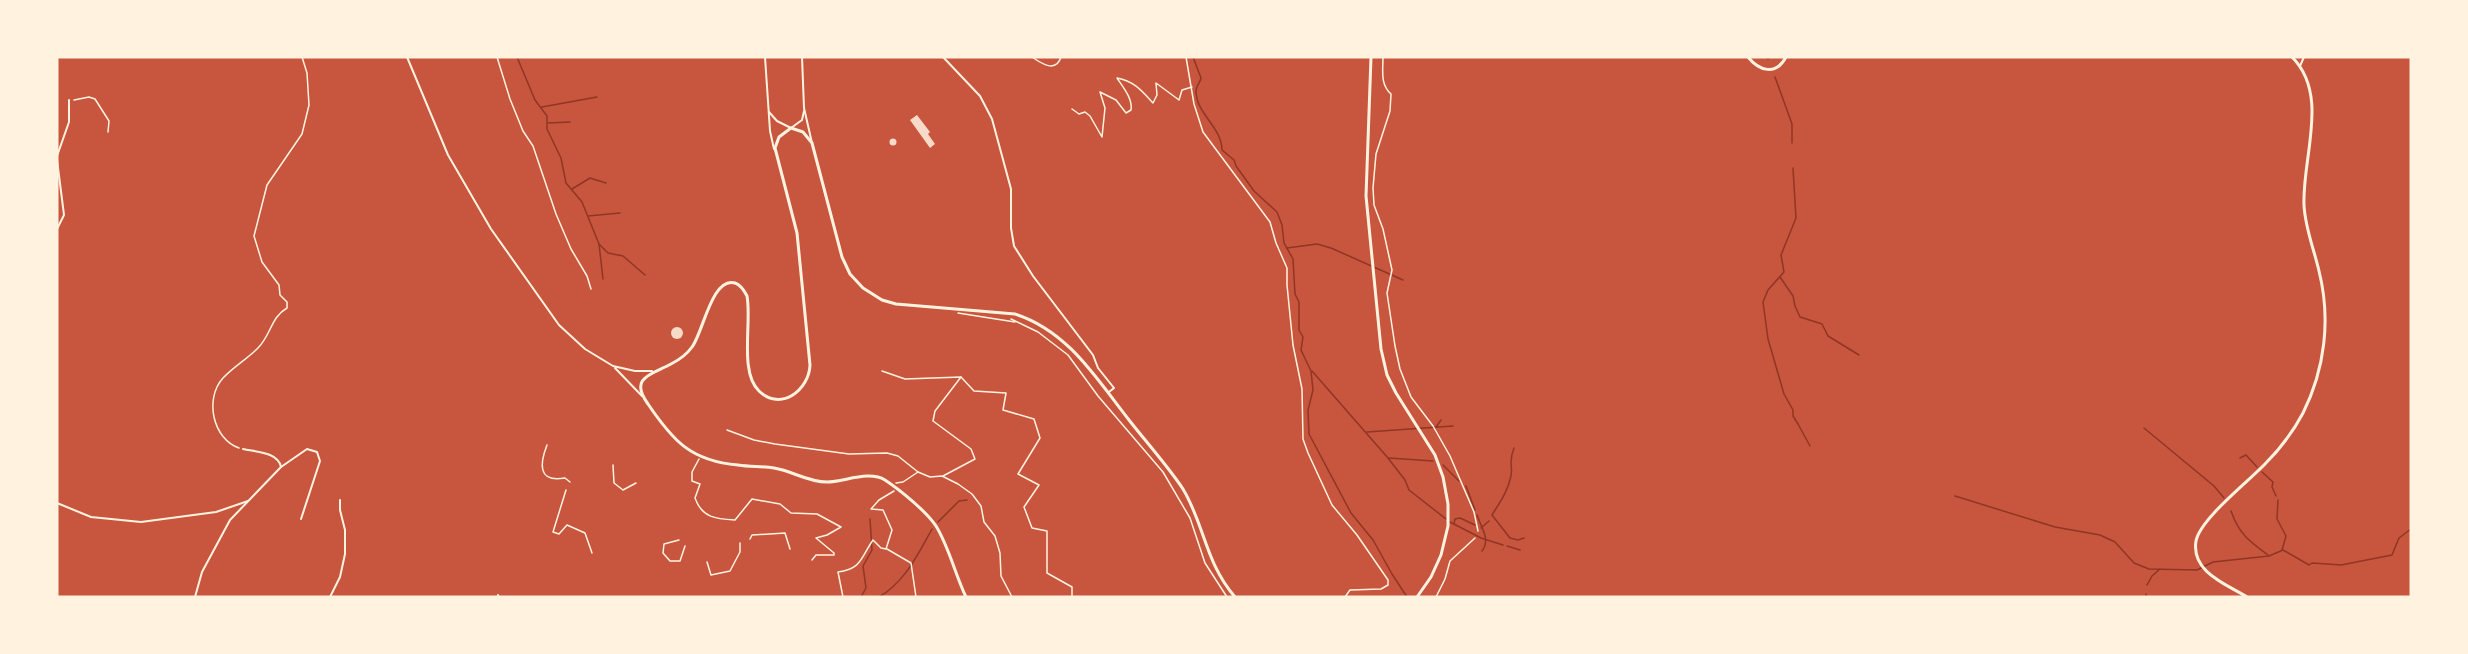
<svg xmlns="http://www.w3.org/2000/svg" width="2468" height="654" font-family="Overpass,sans-serif">
  <style>
    .lines { fill: none; stroke-linecap: round; stroke-linejoin: round }
    .stream { stroke: #8f3625; stroke-width: 1.5 }
    .building { fill: #f7dbc8 }
    .path { stroke: #fff3e0; stroke-width: 1.5 }
    .service { stroke: #fff3e0; stroke-width: 1.5 }
    .minor { stroke: #fff3e0; stroke-width: 2 }
    .tertiary { stroke: #fff3e0; stroke-width: 3 }
  </style>
  <rect width="100%" height="100%" fill="#c8553d"/>
  <g class="lines">
    <g class="stream">
      <polyline points="517,57 535,100 547,116 547,129 561,158 566,183 582,202 599,244 608,253 623,256 645,275"/>
      <path d="M1193,57L1201,78C1200,83 1196,86 1196,91C1196,114 1222,127 1222,150L1234,160L1236,166L1254,191L1277,212L1282,225L1284,243L1293,259L1295,294L1299,302V330L1303,337L1301,350L1311,371L1313,390L1308,410L1309,434L1351,513L1373,540L1392,574L1407,597"/>
      <polyline points="1768,57 1768,59"/>
      <polyline points="1775,77 1792,124 1792,143"/>
      <polyline points="542,107 597,97"/>
      <polyline points="548,123 570,122"/>
      <polyline points="1793,168 1796,218 1781,255 1784,272 1768,290 1763,302 1768,339 1784,394 1793,410 1793,416 1798,424"/>
      <polyline points="572,189 590,178 606,183"/>
      <polyline points="588,216 620,213"/>
      <polyline points="599,244 603,279"/>
      <polyline points="1287,248 1317,244 1331,248 1403,280"/>
      <polyline points="1780,277 1793,296 1795,306 1800,317 1822,324 1828,336 1859,355"/>
      <polyline points="1312,371 1388,458 1405,480 1409,490 1446,519"/>
      <polyline points="1798,424 1810,446"/>
      <polyline points="1436,427 1441,420"/>
      <polyline points="2144,428 2214,486 2224,498"/>
      <polyline points="1367,432 1453,426"/>
      <path d="M1514,448C1508,463 1513,464 1511,476C1508,491 1500,502 1492,515L1510,538L1518,540L1524,538"/>
      <polyline points="1389,458 1433,461"/>
      <polyline points="2240,458 2246,455 2257,467"/>
      <polyline points="1443,465 1459,481"/>
      <polyline points="2262,472 2273,482 2272,487 2276,496"/>
      <polyline points="1466,486 1475,510"/>
      <polyline points="1955,496 2055,527 2100,535 2115,542 2134,563 2149,569 2197,570 2213,562 2269,556 2283,550 2309,565 2312,563 2341,565 2392,555 2399,538 2411,529"/>
      <polyline points="2278,500 2277,519 2286,536 2282,550"/>
      <path d="M2231,511C2239,534 2249,541 2268,555"/>
      <path d="M1477,515C1481,527 1491,540 1482,551"/>
      <polyline points="938,522 959,501 967,500"/>
      <polyline points="1450,522 1481,538 1503,545"/>
      <polyline points="1454,524 1455,519 1460,518 1475,525"/>
      <polyline points="1481,528 1489,521"/>
      <polyline points="1507,546 1520,550"/>
      <polyline points="2147,585 2152,576 2160,569"/>
      <polyline points="861,597 866,588 863,566 872,550 870,519"/>
      <path d="M879,597C905,582 918,554 932,529"/>
      <polyline points="2146,597 2146,594"/>
    </g>
  </g>
  <g class="building">
    <polygon points="917,115 930,132 928,134 935,144 930,148 910,120"/>
    <circle cx="893" cy="142" r="3.5"/>
    <circle cx="677" cy="333" r="6"/>
  </g>
  <g class="lines">
    <g class="path">
      <polyline points="497,57 510,99 523,131 533,146 556,214 571,249 587,276 591,289"/>
      <polyline points="1186,57 1194,104 1203,132 1270,222 1276,243 1287,268 1287,285 1293,345 1302,389 1303,439 1308,453 1332,505 1357,535 1388,580 1388,585 1381,589 1350,590 1345,597"/>
      <path d="M1383,57C1383,71 1380,84 1391,94L1390,111L1376,154L1373,188L1374,205L1383,229L1392,270L1387,293L1395,346L1400,369L1411,397L1433,426L1450,456L1474,512L1478,531"/>
      <polyline points="74,100 89,97 95,99 109,121 108,132"/>
      <path d="M1072,109L1079,114L1085,112L1090,116L1102,137L1105,108L1100,92L1116,100L1126,113L1131,110C1133,99 1123,87 1117,78C1134,81 1142,91 1153,103L1157,95L1156,83L1179,100L1182,90L1192,87"/>
      <polyline points="958,313 1015,322"/>
      <polyline points="1011,319 1038,332 1068,355 1098,396 1163,472 1190,518 1205,563 1227,597"/>
      <polyline points="882,371 905,379 961,377 974,391 1006,393 1003,410 1034,419 1040,438 1018,474 1039,485 1024,507 1032,528 1047,531 1047,573 1072,587 1072,597"/>
      <polyline points="727,430 754,440 775,444 849,454 887,453 898,456 918,472 930,477 942,476 958,484 972,494 981,506 984,522 995,536 1000,553 1001,576 1012,597"/>
      <path d="M547,445C540,463 537,483 565,478L570,482"/>
      <path d="M239,448C213,439 204,399 223,378C233,367 247,359 258,348C271,335 271,317 287,308V302L280,295L279,285L262,262L254,236L267,185L302,134L309,105L307,73L302,57"/>
      <path d="M699,459L692,472V481L700,484L695,498C702,518 716,519 735,520L752,499L780,504L791,513L817,514L841,527L827,535L816,538L834,553V555H816L812,560"/>
      <polyline points="613,465 614,483 623,490 636,483"/>
      <polyline points="943,476 975,459 971,449 933,421 935,411 961,377"/>
      <polyline points="896,483 903,482 918,472"/>
      <polyline points="566,490 553,532 559,534 567,525 585,533 592,553"/>
      <polyline points="750,539 752,535 785,533 790,549"/>
      <polyline points="679,540 664,544 663,553 670,561 680,561 685,546"/>
      <polyline points="887,549 911,563 916,597"/>
      <polyline points="707,562 711,575 730,571 740,552 740,543"/>
      <path d="M843,597L838,572C862,569 861,557 873,540L881,548L886,549L892,530L883,510L871,509L879,500L894,491"/>
      <polyline points="1436,597 1445,579 1450,561 1475,538"/>
    </g>
    <path class="service" d="M1032,57C1042,64 1056,73 1061,57"/>
    <g class="minor">
      <polyline points="407,57 448,155 491,229 559,325 585,349 613,366 635,371 652,371"/>
      <polyline points="765,57 770,131 774,149"/>
      <polyline points="802,57 804,108 812,143"/>
      <polyline points="943,57 980,96 992,119 1011,189 1011,228 1014,246 1033,276 1093,355 1098,368 1114,388 1109,392"/>
      <polyline points="2300,66 2304,57"/>
      <polyline points="769,112 777,121 791,128 802,120 804,111"/>
      <polyline points="57,156 69,122 69,100"/>
      <polyline points="57,160 64,215 57,229"/>
      <polyline points="615,368 642,396"/>
      <path d="M243,449C256,452 278,452 281,467"/>
      <polyline points="57,503 91,517 141,522 216,512 248,501"/>
      <polyline points="498,595 499,597"/>
      <polyline points="195,597 202,572 230,520 281,467 307,449 317,452 320,461 301,519"/>
      <polyline points="330,597 340,577 345,554 345,530 340,510 340,500"/>
    </g>
    <g class="tertiary">
      <polyline points="1371,57 1366,196 1381,349 1387,375 1396,393 1435,455 1443,477 1448,504 1448,526 1441,555 1431,577 1417,597"/>
      <path d="M1748,57C1759,71 1776,76 1786,57"/>
      <path d="M966,597C955,574 949,547 936,526C926,511 900,490 885,480C869,470 844,482 827,482C807,482 793,471 774,468C762,466 750,467 738,465C691,461 673,441 648,404C628,377 653,374 671,364C679,360 687,354 692,347C703,333 712,276 735,283C741,285 744,290 747,296C752,322 739,372 759,391C781,412 809,390 810,365L797,233L775,148L779,137L791,128L803,132L812,143L842,257L850,274L863,288L882,300L896,304L1015,314C1068,331 1096,378 1129,420C1147,443 1167,465 1183,489C1205,526 1205,562 1235,597"/>
      <path d="M2247,597C2226,584 2191,572 2196,541C2200,519 2249,481 2265,464C2280,449 2293,432 2303,413C2325,369 2331,319 2319,271C2314,249 2305,228 2304,205C2302,157 2330,95 2292,57"/>
    </g>
  </g>
  <rect width="2468" height="654" fill="none" stroke="#fff3e0" stroke-width="117"/>
</svg>
